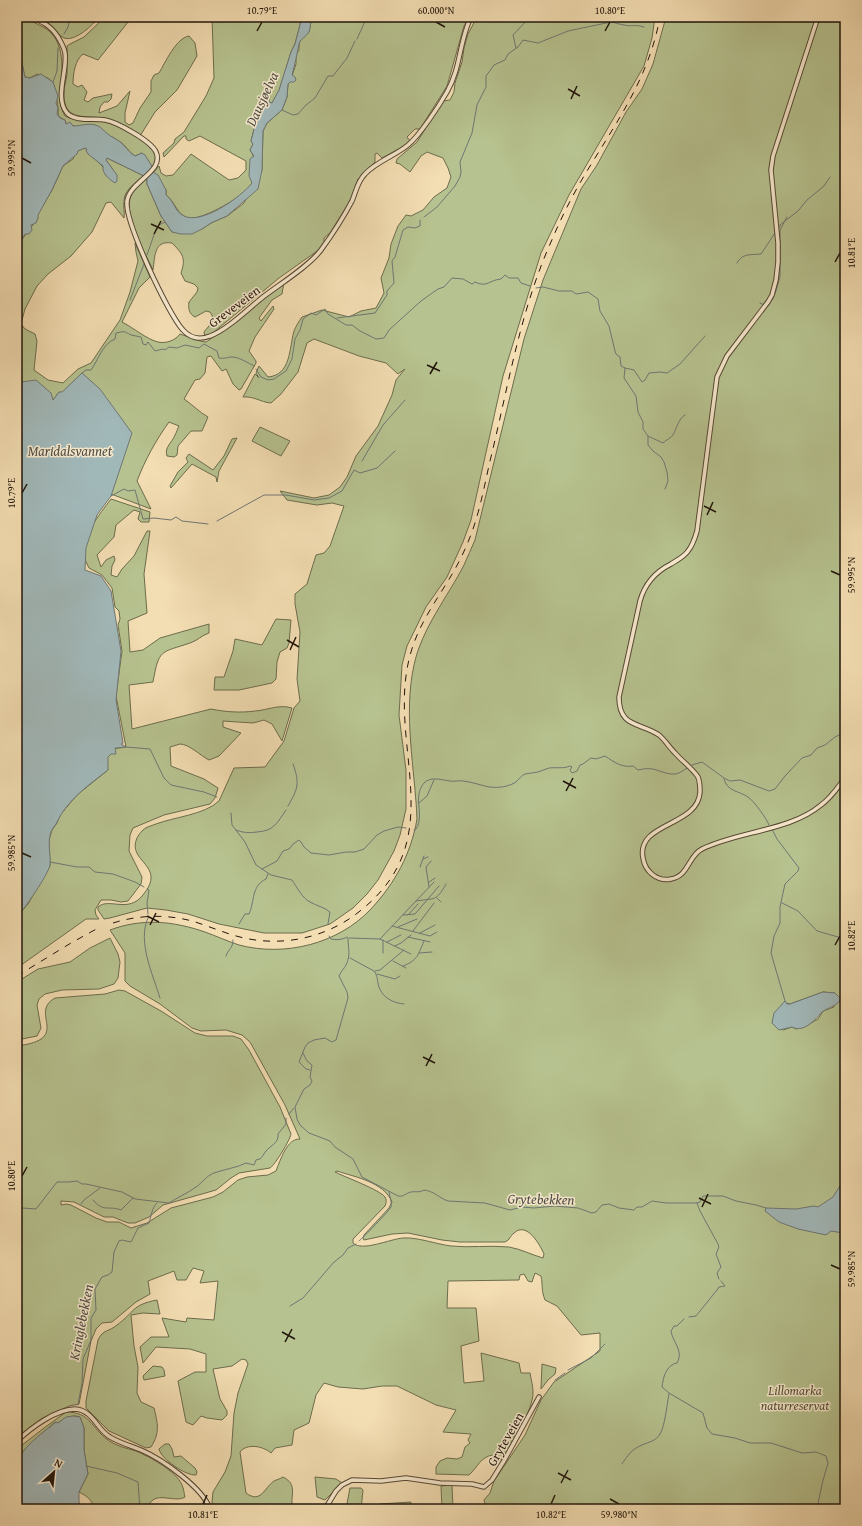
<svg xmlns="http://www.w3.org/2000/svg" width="862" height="1526" font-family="'Gentium Book Plus',serif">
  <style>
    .green { fill: #b6c28f; stroke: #6c6c4d; fill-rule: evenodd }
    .water { fill: #a1b8b9; stroke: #6e7773 }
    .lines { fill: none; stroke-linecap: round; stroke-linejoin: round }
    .stream { stroke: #6e7773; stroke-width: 1 }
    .minor-casing { stroke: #564735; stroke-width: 5.5 }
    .minor { stroke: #f7e9cd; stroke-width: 3.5 }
    .rail { stroke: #21150b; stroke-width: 1; stroke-dasharray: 7 7; stroke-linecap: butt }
    .ticks { fill: none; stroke: #21150b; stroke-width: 1.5 }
    .labels { text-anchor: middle; stroke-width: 3; stroke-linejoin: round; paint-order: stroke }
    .street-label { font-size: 13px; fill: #21150b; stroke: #f7e9cd }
    .park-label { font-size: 13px; font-style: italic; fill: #555239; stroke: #f7e9cd }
    .water-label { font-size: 14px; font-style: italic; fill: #4e4e48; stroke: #f7e9cd }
    .neatline { fill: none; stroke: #21150b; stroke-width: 1.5 }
    .ticks-label { font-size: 10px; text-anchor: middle; fill: #21150b }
  </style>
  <rect width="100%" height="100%" fill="#f3ddb2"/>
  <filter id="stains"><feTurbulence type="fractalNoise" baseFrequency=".005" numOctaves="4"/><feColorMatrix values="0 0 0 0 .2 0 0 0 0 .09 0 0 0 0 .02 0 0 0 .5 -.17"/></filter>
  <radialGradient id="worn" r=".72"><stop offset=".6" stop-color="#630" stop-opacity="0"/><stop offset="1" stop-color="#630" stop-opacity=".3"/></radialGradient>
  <g class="green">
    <path d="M17,17H21C28,20 36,23 43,27C64,38 63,65 61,85C60,96 59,106 65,116C78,123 94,119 108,122C118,124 150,143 155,153C157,158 155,163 153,168L142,153L135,156C128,152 126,145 119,141C104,131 83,129 66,124L65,120C56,116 59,115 58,107C57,102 55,86 52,82C49,77 42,76 37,74L30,78L25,77L24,74L21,58L17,55Z"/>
    <path d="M36,17H99C93,25 75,42 64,38C56,34 49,21 36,17Z"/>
    <path d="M105,17H132L98,60L83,54C75,60 73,74 73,84L78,87L82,85L87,92L84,100L88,102L93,98L112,94L111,99L108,102H104L100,107L99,113L117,106L130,91L125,113V122L129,125L133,123L140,108L151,92V81L154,75L159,73C165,63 176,38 189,36L195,43L197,56L177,90L155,112L140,136C130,129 119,122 107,119C88,114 63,124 64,93C64,87 66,81 67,74C67,65 67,56 67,46L70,44L84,37Z"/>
    <path d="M212,17H302L295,44L291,52L279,91L272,103L260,101L258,106L259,109L251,141L253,144L250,150C251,152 253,154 253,156C254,160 252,169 251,174C251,176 252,181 252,183C249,194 201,221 189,218C176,215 176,202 166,195V190L153,173L159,166L161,173L166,176L173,175L191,154L229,180L238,178L246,170V161L200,136L189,141L186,139V136H184L164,157L163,153L174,143L175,139L184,132L206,96L214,78Z"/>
    <path d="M312,17H469L464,26L447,86L420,129H415L407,137L410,141L406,145L382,158L377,153L375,154V162L358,179L350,201L330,233L324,238V243L320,249L279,278L214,332L205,337L204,332L213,321L212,315L210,312L206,311L195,317C189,314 188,308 189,302L197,292L198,288L194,284L185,281L181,273C186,258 183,254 172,243C154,240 155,256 153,270C143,248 116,206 137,186C140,183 143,180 147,179V184L161,216L172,232L202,229L211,223L227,216L243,204L247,198L262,170L263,131L267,123L282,110L287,97L288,84L290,82L296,64V55L299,50V44L301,39L309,32Z"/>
    <path d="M477,17H655L652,38L644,66L569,195L541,253L503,376L471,520L463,542L447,577L426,607L407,646L402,665L399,715L406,770V809L400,835L394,851L378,880L367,894L353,908L330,924L302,933H264L219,924L188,914L166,910L147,908L110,918L104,919L98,910V907C109,897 128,914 143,895C168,865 126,862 137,838C138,836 140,833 142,831C145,827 151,826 156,824C174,817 204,815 219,801L234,768L265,767L284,741L294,708L300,701L297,679L300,632L295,604V594L307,584L316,555L324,553L330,546L344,506L332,503L317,505L287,500L280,491L314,498L329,495L340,487L347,477L356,456L378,426L392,395L396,380L405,369L398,374L386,363L359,356L314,339L307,343L298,372L281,394L271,403C260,402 254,396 243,397L255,374L259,378L256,373L259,366L268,377C291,375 289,349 294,331C296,326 299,321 302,317L322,310L349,317L361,311L376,308L384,293L381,278L389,258L391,244L398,226L406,215L411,216L423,210L434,197L447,188L451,177L448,168L443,158L427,152L421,156L410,172L400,164L396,163L397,159L417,142L443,101L450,100L454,92L455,83L462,62L464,48L468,34Z"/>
    <path d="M666,17H845V1509H482L485,1504L484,1500L490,1493L494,1481L525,1435L541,1400L554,1382L600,1351V1333L581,1335L557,1306L545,1300C541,1290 543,1285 541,1276L535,1273L532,1282L528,1281L524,1274L520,1275L519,1280L448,1281L447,1308H476L479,1341L461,1346L464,1383L484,1381L481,1353L519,1363L521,1373H530C531,1379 533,1386 533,1392C534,1408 511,1447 501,1460L497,1459L493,1455C480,1457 478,1467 469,1475L436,1474V1467L440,1461L447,1458L457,1459L462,1457L465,1447L470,1443L468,1440L471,1434L443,1432L456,1410L436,1405L397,1386H382L363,1389L338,1387L324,1383L316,1395L309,1423L294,1430L292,1445L275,1448L271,1453C263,1446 247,1443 240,1452L246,1493C261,1504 264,1488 274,1481C276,1480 280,1479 283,1477C299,1485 289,1496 293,1509H214L212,1502L213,1492L225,1472L231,1456L234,1413L238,1393L248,1364L246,1360L242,1359L232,1366L213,1369L220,1399L227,1411V1415L222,1420L207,1418L201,1416L193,1425L186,1422L178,1381L195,1372H206V1354L190,1349L156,1347L143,1363L140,1347L151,1337H169L162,1318L186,1322L187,1318L214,1320L218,1281L200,1283L204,1271L193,1268L186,1280H177L174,1271L148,1281L150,1294L136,1302L112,1322L102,1323L96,1329L91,1341L79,1404L69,1406L41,1419L17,1438V1046C73,1039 28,1013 55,998L105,994L119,990L125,991L161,1011L195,1033L207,1036H233L241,1039L249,1050L280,1107L291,1134C290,1140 275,1165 270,1168L239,1173L231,1178L216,1190L163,1205L149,1217L135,1223H128L113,1217H104L74,1202L61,1201V1205L66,1204L71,1205L96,1218L107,1222H119L131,1228L147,1223L171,1208L213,1197L223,1192L238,1180L247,1177L268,1175L276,1171C280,1161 287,1138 300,1139L285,1105L250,1042L242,1035L226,1030L201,1031L192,1028L160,1004L130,986L125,981V953L110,930C142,918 173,921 205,932C216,936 227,941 239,945C285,957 338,944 371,909C395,883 411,854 417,819C415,769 403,715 414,665C422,628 447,598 464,565C468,557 471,548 475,540L524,339L543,280L581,189L597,165L626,112L642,89L653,64ZM823,992L835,993L834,1007L823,1011L818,1019L804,1027L796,1029L792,1027L783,1030L772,1023C775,1013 778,1009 787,1003L790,1004ZM337,1171C355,1177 384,1182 392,1202L389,1208L364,1235L363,1238L364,1240L392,1234L408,1233L442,1240L460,1242H505C510,1240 510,1236 514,1233C527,1221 540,1245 544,1254L543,1258C532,1255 521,1249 509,1247C489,1245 470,1248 451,1246C435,1244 418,1237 403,1238C390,1239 362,1252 353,1243V1239L385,1206C386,1203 387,1200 385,1197C380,1190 345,1177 335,1172Z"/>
    <path d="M85,148L103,167L117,176L106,160L107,158L144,176C136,182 124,190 124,201C123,207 125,212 124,218L111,202L106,203L92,232L71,256L48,274L37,286L25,309L21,324L25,329L35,334L37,341L34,370L48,380L63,383L78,369L91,363L120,320L130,292L138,261L136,252L135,243L150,277L139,288L122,322C132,327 148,340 158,342C166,344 176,340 180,334L200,341L206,342L234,323L284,282L282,294L272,300L259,318L261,321L273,306L274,309L255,337L249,351L256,361V363L241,389L239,390L233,384L226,369L222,371L211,356L207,357L205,373L200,379L195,380L184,399C193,405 199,412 208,417L202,431H191L178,446L177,455L174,457L167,456C164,447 172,443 175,435C177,432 177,429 179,426L169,422C156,440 145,460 137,481L151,509L111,494L120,467L82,373L62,393L59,392L53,400L21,382L17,390V249L20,242L38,218L37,215L52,190L63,166L73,159L77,151Z"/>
    <polygon points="260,427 290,441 281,456 252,441"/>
    <polygon points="237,438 219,471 217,482 216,477 192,464 171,488 170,486 178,472 188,462 186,458 189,454 213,470 224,456 232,439"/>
    <path d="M111,499L150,512L149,522H141L138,519L140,512L134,510L116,525L114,537L97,555L101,567L106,560L114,556L115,560L112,566L111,575L117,577L122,569L134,556L147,531H150L144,574L147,613L128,621L130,652L143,650L160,638L209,624V633C202,635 197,641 190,643C161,653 159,648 153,682L129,685L132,729L211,709C225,712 241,713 255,711C269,710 278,704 292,708L282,741L272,724L264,720L253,723L223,721V727L241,733L219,756L209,760C201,756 189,744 180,744C177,745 173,746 170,747L171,766L204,779L218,788L215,798L210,804L164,815L133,828L130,835L129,851L142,877L141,884L128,901L121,902L111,900H101L95,910L96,915L99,919H86L17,968V917L28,904L50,866L49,840L52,830L57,823L60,815L77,795L108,770L104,750L126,747L116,696L122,651L118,625L120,619L119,611L115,607L112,588L102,575L89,568C87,564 85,560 84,556C83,534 99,515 111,499Z"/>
    <polygon points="276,619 291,620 289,643 287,648 280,652 277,662 276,679 272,683 239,690 214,690 215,677 224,677 233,651 235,639 262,645"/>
    <polygon points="110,938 118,954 120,962 118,978 114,984 99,989 62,990 45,994 39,999 37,1005 41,1028 37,1036 17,1040 17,982 38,969 70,962 90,948"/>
    <path d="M157,1300L160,1314L143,1313L131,1315L134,1346L138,1367L137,1393L141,1402L154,1408C158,1424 160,1433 151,1447L146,1448L109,1431L86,1408V1401L98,1340C103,1329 109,1332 117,1325C135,1312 131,1305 157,1300Z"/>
    <polygon points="542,1364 556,1368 555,1374 548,1380 541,1389"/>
    <polygon points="153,1366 162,1367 164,1370 165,1376 144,1380 143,1376"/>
    <path d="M66,1412C91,1412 91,1428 108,1440C116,1446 126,1448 136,1451C150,1457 176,1471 182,1485C184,1489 184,1494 185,1497C174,1504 152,1488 148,1509H93C93,1499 86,1496 79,1492L88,1474L84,1450V1428L80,1417C72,1414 65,1418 58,1423L55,1422L25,1449L19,1460L20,1486L17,1496V1449L44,1428Z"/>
    <path d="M165,1444H169L172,1449L174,1457L181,1456L195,1468L197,1472L196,1475C186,1476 161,1459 159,1449Z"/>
    <polygon points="315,1477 336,1479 342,1483 325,1500 317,1497"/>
    <polygon points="452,1485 453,1509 442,1509 441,1486"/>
    <polygon points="350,1488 361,1488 363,1490 361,1509 346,1509"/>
    <polygon points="411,1502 410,1509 380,1509 380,1504"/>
  </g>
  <g class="water">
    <path d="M302,17H312C310,22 311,27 309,32C306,37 300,39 299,44C297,54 295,64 292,75L295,77L296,80L294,82H290L288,84L287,97L282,110L267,123L263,131L262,170L258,189L227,216L211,223L202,229L192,234H181L172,232L161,216L147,184V179L144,176L107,158L106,160L117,175V181L115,183C109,179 102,174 103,166L88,154L86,151L87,149L85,148L78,151L77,154L63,166L52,190L38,215V218L36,223L31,225L32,230L29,234H25L17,249V55L21,58L25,77L30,78L41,74L53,82L58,96L56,103L58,108L57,114L60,118L65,120L66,124L70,122L73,126C81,126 90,122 98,126C101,127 105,132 108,134C111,137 115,138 119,141C125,145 128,152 135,156L142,153L145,155L153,168L151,171L158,175L166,190V195C175,202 174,211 184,216C202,225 241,197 252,183L249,176L250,159L254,156L250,150L253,144L251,141L259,110C257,104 260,101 264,97L269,98V102L272,103L279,90L291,52L295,44Z"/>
    <path d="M82,373L100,389L132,433L111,496L97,515L86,548L85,570L101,576L111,591L121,651L116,700L123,743L121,744L126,747L115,748L116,754H111L108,757V770C89,785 68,799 57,822C56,825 52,828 51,832C47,843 51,854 50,865C48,875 25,908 17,917V390L21,382L36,380L51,393L53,400L59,392H62Z"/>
    <path d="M823,992L835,993L840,998L839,1002C834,1007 827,1008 822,1012C815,1020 804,1033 792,1027L779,1030L772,1023L774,1013L785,1001L787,1004H790Z"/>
    <polygon points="845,1182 845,1232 843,1233 831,1231 826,1235 798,1229 779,1222 765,1211 766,1208 796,1209 814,1206 818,1207 833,1197 840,1186"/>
    <path d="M73,1416L80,1417L84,1428V1450L88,1474L79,1492V1502L82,1509H17C17,1496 20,1485 20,1472C20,1468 18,1463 19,1460C22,1447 45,1431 56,1422L58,1423L66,1417Z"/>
  </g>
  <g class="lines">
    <g class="stream">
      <polyline points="64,34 68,27 70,17"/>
      <polyline points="357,39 367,17"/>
      <polyline points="516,48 513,35 530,17"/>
      <polyline points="53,82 57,71 58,48"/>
      <polyline points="282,110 293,115 298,114 306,105 315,98 328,76 333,76 347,58 355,41"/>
      <path d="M424,217L437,207L455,186L460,177L461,172L460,162L472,133L477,105L486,87V76L494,65L505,60L508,54L518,47L523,40L538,43L568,31L611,22C616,23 619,24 624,25C632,27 635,24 644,27"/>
      <polyline points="778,229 781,224 798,211 807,200 824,186 830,177"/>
      <polyline points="147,255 156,229 159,225 165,222"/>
      <path d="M737,263C742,253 751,255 761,254L775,233"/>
      <polyline points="536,288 543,287 559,291 572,291 576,294 588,292 598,299 600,311 609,326 615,351 616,354 620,357 621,366 625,368 624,378 636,396 638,412 643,422 643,429 648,436 648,445 653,451 661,457 664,462 667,472 668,481 665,489"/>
      <polyline points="775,294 780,277 780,230 787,217"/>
      <polyline points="130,300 144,264"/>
      <polyline points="760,303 764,305"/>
      <polyline points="768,306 774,297"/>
      <polyline points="337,318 375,313 387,295 387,291 394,283 392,261 395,257 403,230 408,227 415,228 420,226 420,220"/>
      <polyline points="625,368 634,370 642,382 645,380 649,373 660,372 667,373 680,364 705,336"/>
      <path d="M256,369L261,377L268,380L274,379L286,371L292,359L295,339L300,330L303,319L311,313L316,315L325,309L328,314L346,325H352L360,331L376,339L384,338L389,330L421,301L438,289L444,287L452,278L463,279L472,284L475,282C487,288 489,280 501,279L505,275L509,278H518L521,283L530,286"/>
      <path d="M82,373L86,370H91C98,361 102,344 115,339L116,333C126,331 123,331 131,335C134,336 138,336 141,337L143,344L146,345L148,342L155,351L163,349L165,350L169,347L177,348L185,345L199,348L204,344L217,351L219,358C226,359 227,357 232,357C239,357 248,363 254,366"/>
      <path d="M648,436L663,443C667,439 670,439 673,435C677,428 678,419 685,415"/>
      <polyline points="362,461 383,425 405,400"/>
      <polyline points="111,496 124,489 128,491 135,490 143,519 154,518 171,520 176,517 182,521 208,524"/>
      <polyline points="217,521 264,495 286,495 314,500 329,498 342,491 354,470 360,473 377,468 395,451"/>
      <polyline points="126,747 150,749 164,778 171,785 204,792 217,797"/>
      <polyline points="692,765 702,762 724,778 730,781 740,780 769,791 775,789 785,776 802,758 811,755 817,748 825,745 835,737 845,732"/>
      <path d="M724,779C727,792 740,791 748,797C754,801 767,819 769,825"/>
      <polyline points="419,803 427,796 434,780"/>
      <path d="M288,806C298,789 300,783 293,764"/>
      <path d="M231,813L232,825L245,842L256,865L271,875L292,880C296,886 303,899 310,902C317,906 324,907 330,912L328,924"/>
      <polyline points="772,829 777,839 799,868 798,871 785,884 780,907 780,923 774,936 771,953 785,1001"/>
      <path d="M236,830C244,833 249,833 257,832C274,831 277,823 286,810"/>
      <path d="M414,830L416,829C425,815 412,797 424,783C430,776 443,780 450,781C455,782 458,780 463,781C472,782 480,785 489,787C499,788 508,787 516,782C519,779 522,775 525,774C529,773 534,773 538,772C542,771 545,769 549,768C557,767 563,769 570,766L572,767L570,770L572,773L577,771L580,765L583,764L591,758L596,759L605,756C614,762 622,768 633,766L638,770C657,765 660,775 676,774C680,773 684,770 687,768"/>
      <polyline points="423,859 428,857"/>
      <polyline points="50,862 77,867 89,867 95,872 113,874 135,882 144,887"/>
      <polyline points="420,867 424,856"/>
      <polyline points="262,869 277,861 283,851 289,849 293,844 299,840 301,842 304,847 311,853 329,855 346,852 355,852 364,849 377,835 384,831 398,827 406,828"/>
      <polyline points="429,882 435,878"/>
      <polyline points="429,887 426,867 431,861"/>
      <polyline points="147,889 149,890 147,903 148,914"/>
      <polyline points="437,898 441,902"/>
      <path d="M416,901C435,898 436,902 446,884"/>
      <polyline points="782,903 798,911 817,931 845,939"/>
      <polyline points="403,915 415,914 439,886"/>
      <polyline points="408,915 418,904"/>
      <path d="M148,918C137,941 153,975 160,998"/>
      <path d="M239,924L245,914H249C255,901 251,886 266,879L268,874"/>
      <polyline points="392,926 430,936 437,932"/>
      <polyline points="398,927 417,919"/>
      <polyline points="413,931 434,903"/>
      <polyline points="420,933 435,925"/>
      <polyline points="408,937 430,942"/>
      <polyline points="349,938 380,939 411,954"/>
      <polyline points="380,939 434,882"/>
      <polyline points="383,940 383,953"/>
      <polyline points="387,942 401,935"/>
      <polyline points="395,946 401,943 411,935"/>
      <polyline points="419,953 432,952"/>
      <path d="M226,956C228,949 233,949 233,940"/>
      <path d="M350,958L374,971C378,976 377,981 379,987C383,998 393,1003 404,1004"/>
      <polyline points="393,961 406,968"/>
      <path d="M403,966C418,960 418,955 424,941"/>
      <polyline points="375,971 380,970 404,950"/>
      <polyline points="377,974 395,979 400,976"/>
      <path d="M303,1053L307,1061L312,1065L310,1077L312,1081L310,1085L304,1089L295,1107L297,1119L300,1125L309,1133L330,1141L335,1147L353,1159L362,1177L398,1196C404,1197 406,1193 411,1192C416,1191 419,1193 424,1190C434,1191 439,1198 448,1201L485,1203L510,1210L522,1207L534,1208L555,1206L578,1208L592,1213L596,1212L602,1205L609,1204L619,1208L634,1210L637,1207H642L652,1201L666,1203H697L700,1202L703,1196H723L736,1201L756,1205L766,1208"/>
      <path d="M310,1070L306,1069L299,1062L305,1047L308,1043L314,1040L325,1038L332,1042L336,1040L348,998L347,992L339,976C341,971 344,969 346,965C351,955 348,948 348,939L347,937C342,940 336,940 331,939L329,936"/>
      <polyline points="289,1114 294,1108"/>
      <path d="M93,1200C104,1213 108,1205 121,1210L133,1198"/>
      <polyline points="697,1203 700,1211 718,1244 719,1247 716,1254 721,1267 717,1273 719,1279"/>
      <polyline points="81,1204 84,1200 100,1188"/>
      <path d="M17,1210L23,1208L36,1209L57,1182H69L77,1181L82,1184H86L122,1192L135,1199L169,1203C178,1197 188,1193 196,1187C202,1183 206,1176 214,1173C225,1169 236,1168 246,1163L254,1165L256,1160L260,1159C262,1157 264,1154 266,1151C271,1145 279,1143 278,1134L286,1124V1118"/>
      <path d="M359,1241C361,1240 390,1210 391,1207C392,1203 390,1197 389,1192"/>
      <polyline points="290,1306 303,1298 334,1262 343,1255 348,1248 356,1244"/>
      <polyline points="689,1317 696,1316 717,1290 719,1287 725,1286 721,1281"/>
      <path d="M684,1319L677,1326H674L671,1331C673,1343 684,1351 677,1363C666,1365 663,1378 662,1387L669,1393L703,1413L707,1428L712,1434L735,1438L750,1443H771L802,1453L816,1452L826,1456L828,1463L822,1484L817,1509"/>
      <polyline points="568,1370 591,1358 605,1344"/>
      <polyline points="555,1380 565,1373"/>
      <path d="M78,1405L82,1383L83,1359L91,1340V1318L96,1310L95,1289L102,1277L108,1275L112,1272L114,1252L119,1241L122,1240L131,1242L138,1228L149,1223C151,1217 152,1207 157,1203"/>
      <path d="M622,1464C627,1456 632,1449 642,1445C649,1442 656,1441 660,1434C665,1426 667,1404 669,1394"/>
      <polyline points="86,1466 117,1473 138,1482 140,1509"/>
    </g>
    <g class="minor-casing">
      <g id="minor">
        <path d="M30,17C42,21 51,26 58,37C61,42 64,47 65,53C68,70 54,98 67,113C75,122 94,118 105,120C117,122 151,141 156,152C165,172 128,182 127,202C125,222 168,314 183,330C190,338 200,340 210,336C227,330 249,308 263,297C280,284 309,266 321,250C332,235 343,218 352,201C356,192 357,182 365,174C377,161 395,156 408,145C420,135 439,106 447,92C461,68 459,41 471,17"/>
        <path d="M818,17L773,156L771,170L778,243V262L776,280L772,295L768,302L727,356L717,377L697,531C695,538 693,545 688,551C684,557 677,560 671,564C655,572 645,583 640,601L619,697C619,728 640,722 659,735C665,740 669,747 675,753C682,761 692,768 698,777C700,782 700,788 700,792C698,827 636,822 643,858C645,872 658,882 671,879C689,876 688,856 702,849C739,831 790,831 821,805C831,798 838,787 845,778"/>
        <path d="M17,1441C31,1428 56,1409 75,1409C93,1410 97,1430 110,1437C120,1443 131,1446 141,1450C162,1459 203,1488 210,1509"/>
        <polyline points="325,1509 336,1491 342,1485 352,1480 381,1481 406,1478 440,1483 472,1484 484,1487 492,1480 505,1459 539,1397"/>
      </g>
    </g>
    <use href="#minor" class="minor"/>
    <g class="rail">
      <path d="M113,923C138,915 166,914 192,921C209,926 226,934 244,938C285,947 328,937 360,911C454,837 384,743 411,652C419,624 436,601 451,576C460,561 468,544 474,526C481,505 485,483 490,461C508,388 520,311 551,242C561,218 573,194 587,171C618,120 649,77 660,17"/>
      <polyline points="17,976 71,943 100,927"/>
    </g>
  </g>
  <path class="ticks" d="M436,22L445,27M257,31L262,22M605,31L610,22M568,89L580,96M571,99L577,86M22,158L31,163M151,224L164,230M154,234L161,221M835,262L840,253M427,365L440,371M430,374L437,362M22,493L27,484M704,506L716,512M707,515L713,502M831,571L840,575M287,640L299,647M290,650L296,637M563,781L576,788M566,791L573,778M22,853L31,857M147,916L159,922M150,925L156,913M835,945L840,936M423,1057L435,1063M426,1066L432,1054M22,1176L27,1167M699,1198L711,1204M702,1207L708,1194M831,1265L840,1269M282,1332L295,1339M285,1342L292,1329M558,1473L571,1480M561,1483L568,1470M610,1499L619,1504M203,1504L207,1495M551,1504L555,1495"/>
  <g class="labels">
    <g class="street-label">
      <text transform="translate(234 306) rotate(-37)" y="5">Greveveien</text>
      <text transform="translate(505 1439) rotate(-60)" y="5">Gryteveien</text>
    </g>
    <g class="park-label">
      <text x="795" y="1395">Lillomarka<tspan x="795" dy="15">naturreservat</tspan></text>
    </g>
    <g class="water-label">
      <text transform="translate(262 99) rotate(-65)" y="5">Dausjøelva</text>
      <text x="70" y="456">Maridalsvannet</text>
      <text transform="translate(541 1199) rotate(1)" y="5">Grytebekken</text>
      <text transform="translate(81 1322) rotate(-79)" y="5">Kringlebekken</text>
    </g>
  </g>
  <rect width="862" height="1526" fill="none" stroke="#f3ddb2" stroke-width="44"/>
  <g transform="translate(54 1472) rotate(27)" stroke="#f7e9cd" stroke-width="3" paint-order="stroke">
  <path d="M0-3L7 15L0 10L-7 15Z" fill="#21150b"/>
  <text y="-6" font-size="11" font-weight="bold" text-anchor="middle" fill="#21150b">N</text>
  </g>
  <rect x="22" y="22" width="818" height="1482" class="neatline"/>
  <g class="ticks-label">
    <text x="262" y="14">10.79°E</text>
    <text x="436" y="14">60.000°N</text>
    <text x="610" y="14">10.80°E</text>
    <text transform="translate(11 158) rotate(-90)" y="4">59.995°N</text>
    <text transform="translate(851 253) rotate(-90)" y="4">10.81°E</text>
    <text transform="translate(11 493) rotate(-90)" y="4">10.79°E</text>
    <text transform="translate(851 575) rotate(-90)" y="4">59.995°N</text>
    <text transform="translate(11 853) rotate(-90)" y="4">59.985°N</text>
    <text transform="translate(851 936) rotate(-90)" y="4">10.82°E</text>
    <text transform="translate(11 1176) rotate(-90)" y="4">10.80°E</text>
    <text transform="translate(851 1269) rotate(-90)" y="4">59.985°N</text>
    <text x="203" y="1518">10.81°E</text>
    <text x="551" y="1518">10.82°E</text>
    <text x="619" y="1518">59.980°N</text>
  </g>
  <rect width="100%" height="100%" filter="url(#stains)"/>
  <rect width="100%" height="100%" fill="url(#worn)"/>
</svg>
